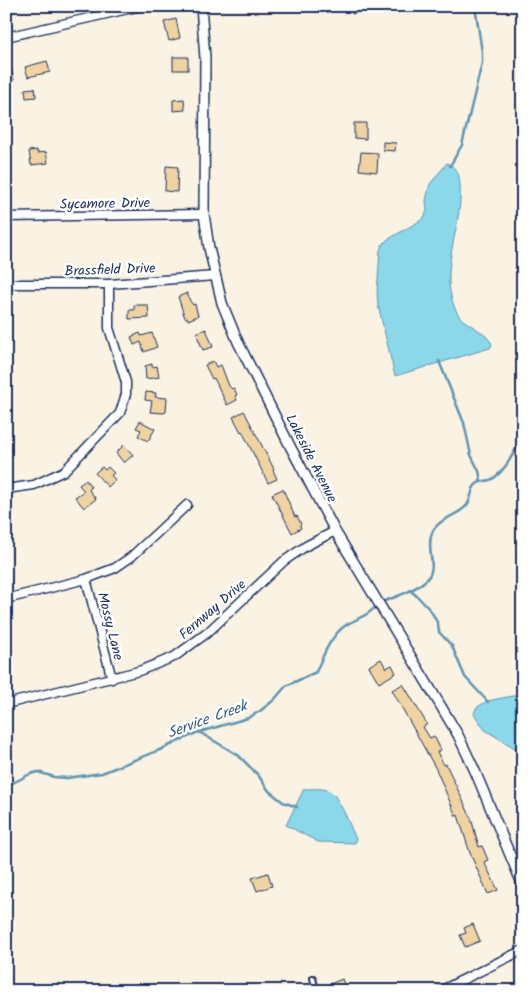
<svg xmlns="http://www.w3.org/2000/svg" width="529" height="997" font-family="Kalam,sans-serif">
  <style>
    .water { fill: #8ad8e9; stroke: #5e94b1 }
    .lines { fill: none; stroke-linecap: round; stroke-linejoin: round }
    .stream { stroke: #5e94b1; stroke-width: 2.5 }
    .building { fill: #efd3a3; stroke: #1b2f5e }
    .service-casing { stroke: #1b2f5e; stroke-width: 8 }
    .minor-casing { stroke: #1b2f5e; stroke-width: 11 }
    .tertiary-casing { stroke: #1b2f5e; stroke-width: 12 }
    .service { stroke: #fff; stroke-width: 4 }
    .minor { stroke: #fff; stroke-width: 8 }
    .tertiary { stroke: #fff; stroke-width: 9 }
    .labels { text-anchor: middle; stroke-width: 5; stroke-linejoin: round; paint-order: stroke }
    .street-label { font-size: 14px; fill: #1b2f5e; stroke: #fff }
    .water-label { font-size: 15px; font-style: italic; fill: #375981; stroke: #fff }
  </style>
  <rect width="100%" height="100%" fill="#faf2e3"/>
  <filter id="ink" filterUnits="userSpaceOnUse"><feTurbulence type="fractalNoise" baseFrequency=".02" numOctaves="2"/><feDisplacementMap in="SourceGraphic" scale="10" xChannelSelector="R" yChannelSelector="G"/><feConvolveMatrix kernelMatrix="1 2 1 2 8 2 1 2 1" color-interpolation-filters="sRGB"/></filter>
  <g filter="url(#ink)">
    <g class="water">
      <path d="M447,163C453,166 458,171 459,177C465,212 448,246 449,281C449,292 454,313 463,320C474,328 485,332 492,344L490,348L395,376L378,305L377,293L380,250L382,245L387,240L423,219L427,211L426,200L430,184Z"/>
      <polygon points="523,694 523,753 485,730 474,714 476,708 487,701"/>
      <path d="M304,789C313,789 325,787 332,793C339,798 352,830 356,839L355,843L318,842L286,825Z"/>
    </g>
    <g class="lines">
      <g class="stream">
        <polyline points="450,166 462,145 482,63 482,52 475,6"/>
        <polyline points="439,361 464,423 471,455 479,471 481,481"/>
        <polyline points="411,591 419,598 431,611 438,624 439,632 452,646 465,677 488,702"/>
        <polyline points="199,732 238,755 258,775 269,791 283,802 297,807"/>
        <path d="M6,785L13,783L30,774L38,772L54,777L67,778L102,773L162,749L196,733L248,718L260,711L274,700L286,686L316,672C323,656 331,635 346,625C353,621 360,618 367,614C373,610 378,604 385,601C400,595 414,591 426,580C439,567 425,549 432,533C438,518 459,516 467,505C471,500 471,492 474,487C479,479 487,483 494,478C508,468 513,451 523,438"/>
      </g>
    </g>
    <g class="building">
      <polygon points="350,6 375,6 375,8 352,14"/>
      <polygon points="176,19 180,38 169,41 164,22"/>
      <rect x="173" y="57" width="15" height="13"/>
      <polygon points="6,60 9,60 14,80 6,82"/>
      <polygon points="47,61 50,72 28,77 25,67"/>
      <polygon points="35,88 36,97 26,98 25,89"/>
      <polygon points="184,99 185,110 173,111 173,100"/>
      <polygon points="354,123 366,123 366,139 354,138"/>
      <polygon points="383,142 396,143 395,151 383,150"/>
      <polygon points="37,150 37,153 46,152 48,163 31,165 29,151"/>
      <polygon points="361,152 378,153 377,172 359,170"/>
      <polygon points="166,166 178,167 177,192 165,191"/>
      <polygon points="187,293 190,301 193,305 195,304 198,316 188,320 187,317 185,318 178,297"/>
      <polygon points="134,305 148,305 149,318 129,319 129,310 134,310"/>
      <polygon points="206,329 213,347 203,350 196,333"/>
      <polygon points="140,333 141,336 152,333 157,347 144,352 141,342 134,345 131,337"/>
      <polygon points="213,361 216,367 221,365 229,386 232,389 234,388 237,395 235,396 237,400 227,405 214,378 212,379 205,365"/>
      <polygon points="152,364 152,367 157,366 159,377 146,379 145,366"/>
      <polygon points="146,392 156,393 155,397 167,398 166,412 163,413 150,412 152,401 145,400"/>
      <polygon points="244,411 274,469 273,470 277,479 268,483 242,431 241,432 233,417"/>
      <polygon points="140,421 155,429 148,441 138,436 141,430 136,428"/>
      <polygon points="124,445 133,455 124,463 116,453"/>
      <polygon points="102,467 105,470 108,467 114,473 111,475 115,480 108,487 95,473"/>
      <polygon points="86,480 91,487 89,490 96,499 84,508 75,497 84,491 79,485"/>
      <polygon points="283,489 295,517 297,516 301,524 300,525 301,528 292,533 272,494"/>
      <polygon points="381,659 386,668 392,665 396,673 379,683 369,666"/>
      <polygon points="403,684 427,724 423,727 430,738 434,736 441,750 437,752 444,765 446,764 471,818 479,847 482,846 488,860 484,862 498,890 488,894 470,853 458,815 456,816 436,769 392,690"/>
      <polygon points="268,873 272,886 257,891 252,878"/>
      <polygon points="473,924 480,941 465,947 460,935 466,933 464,928"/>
      <polygon points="342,979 347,991 333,991 330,984"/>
    </g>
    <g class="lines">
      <g class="service-casing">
        <polyline id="service" points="313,978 316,991"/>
      </g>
      <g class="minor-casing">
        <g id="minor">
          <polyline points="6,37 141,6"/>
          <polyline points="6,217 204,214"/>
          <polyline points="6,284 109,284 215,276"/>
          <polyline points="6,489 34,485 64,471 120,413 126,394 126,382 109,328 109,284"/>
          <polyline points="86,579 112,679"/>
          <polyline points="6,599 86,579 115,568 131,557 187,505"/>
          <polyline points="6,704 139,671 174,657 207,633 284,561 306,546 335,531"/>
          <polyline points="440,991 523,950"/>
        </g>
      </g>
      <g class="tertiary-casing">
        <polyline id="tertiary" points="201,6 205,58 204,214 209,248 222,303 238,342 291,448 335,531 439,703 458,735 475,771 523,886"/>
      </g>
      <use href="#service" class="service"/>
      <use href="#minor" class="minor"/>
      <use href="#tertiary" class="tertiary"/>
    </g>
  </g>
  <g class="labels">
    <g class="street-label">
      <text transform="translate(105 203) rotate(-1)" y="5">Sycamore Drive</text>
      <text transform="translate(110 269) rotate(-2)" y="5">Brassfield Drive</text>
      <text transform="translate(312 458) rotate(63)" y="5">Lakeside Avenue</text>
      <text transform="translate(212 609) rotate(-41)" y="5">Fernway Drive</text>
      <text transform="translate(111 626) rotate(76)" y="5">Mossy Lane</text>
    </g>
    <g class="water-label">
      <text transform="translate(207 719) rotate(-20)" y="5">Service Creek</text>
    </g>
  </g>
  <rect width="529" height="997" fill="none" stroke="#fff" stroke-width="25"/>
  <rect x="12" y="12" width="504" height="972" fill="none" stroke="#1b2f5e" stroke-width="2" filter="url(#ink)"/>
</svg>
